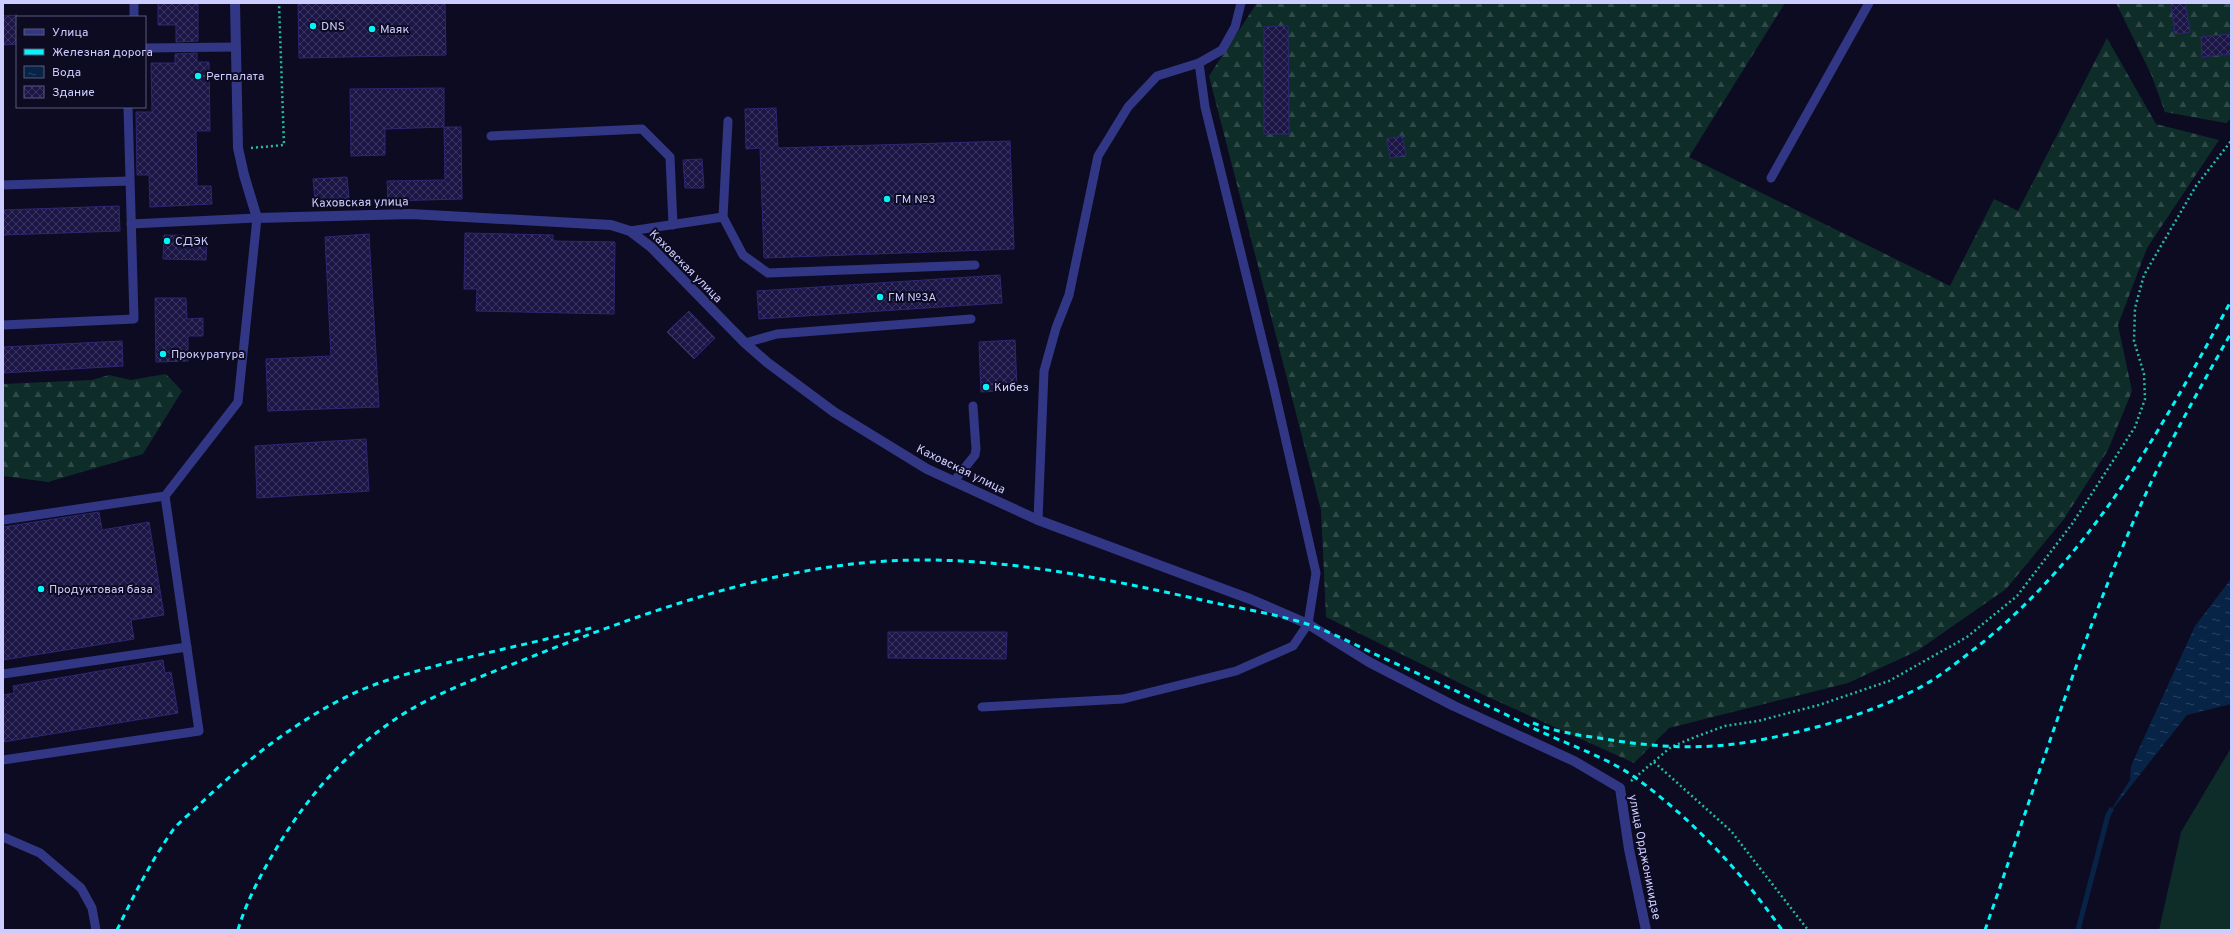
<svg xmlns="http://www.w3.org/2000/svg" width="2234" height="933" font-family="Overpass,sans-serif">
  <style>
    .grass { fill: #0e2d29 }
    .forest { fill: url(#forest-firs) }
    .water { fill: url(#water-ripples) }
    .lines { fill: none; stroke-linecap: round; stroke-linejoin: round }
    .stream { stroke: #072446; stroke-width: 5 }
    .building { fill: url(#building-cross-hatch); stroke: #2e2673 }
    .path { stroke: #23bca5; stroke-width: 2.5; stroke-dasharray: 2 3; stroke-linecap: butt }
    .service { stroke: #323785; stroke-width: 9 }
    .minor { stroke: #323785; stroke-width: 10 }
    .rail { stroke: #00f6f7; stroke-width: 3; stroke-dasharray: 6 5; stroke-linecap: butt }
    .poi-dot { fill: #00f6f7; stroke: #0d0b22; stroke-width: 1.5 }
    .labels { text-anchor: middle; stroke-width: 4; stroke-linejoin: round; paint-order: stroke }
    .poi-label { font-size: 12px; fill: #cdccff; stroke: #0d0b22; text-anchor: start }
    .street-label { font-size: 12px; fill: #cdccff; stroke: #0d0b22 }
  </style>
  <defs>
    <pattern id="forest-firs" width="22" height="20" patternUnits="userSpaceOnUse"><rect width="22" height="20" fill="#0e2d29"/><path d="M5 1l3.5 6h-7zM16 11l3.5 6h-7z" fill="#304a49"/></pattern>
    <pattern id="water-ripples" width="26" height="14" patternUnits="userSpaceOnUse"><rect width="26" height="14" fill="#072446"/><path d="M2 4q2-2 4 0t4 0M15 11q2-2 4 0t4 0" fill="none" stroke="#2a4362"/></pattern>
    <pattern id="building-cross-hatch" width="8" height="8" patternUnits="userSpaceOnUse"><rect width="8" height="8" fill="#1b1645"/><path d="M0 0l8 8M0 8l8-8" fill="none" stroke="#3b3761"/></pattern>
  </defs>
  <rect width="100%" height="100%" fill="#0d0b22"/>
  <polygon class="grass" points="2231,748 2231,930 2159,930 2181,832"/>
  <g class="forest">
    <polygon points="1257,3 1785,3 1689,157 1950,286 1994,199 2018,211 2107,38 2156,124 2219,140 2147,248 2118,325 2132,391 2108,450 2064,519 2006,589 1917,651 1848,683 1669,728 1634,763 1486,696 1326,617 1321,510 1209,76"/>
    <polygon points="2116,3 2231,3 2231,118 2226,123 2165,112 2151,74"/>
    <polygon points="166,374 182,391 143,454 48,482 3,476 3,384 92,380 109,375 131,380"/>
  </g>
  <polygon class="water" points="2231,579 2231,704 2187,715 2108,815 2130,780 2131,766 2195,626"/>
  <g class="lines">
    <polyline class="stream" points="2078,930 2108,815 2111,810"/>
  </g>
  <g class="building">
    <polygon points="158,3 198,3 198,41 176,42 176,25 158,25"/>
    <polygon points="298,3 445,3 446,55 299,58"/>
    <polygon points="2171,3 2185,3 2190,32 2175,34"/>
    <polygon points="17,15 17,44 3,45 3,16"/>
    <polygon points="1288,26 1289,134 1264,134 1264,27"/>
    <polygon points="2231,34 2231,54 2202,57 2201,37"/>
    <polygon points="197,53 197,62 209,62 210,131 196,131 197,186 211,186 212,204 150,207 149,175 137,175 136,112 152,112 151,63 175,63 175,54"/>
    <polygon points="444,88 444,127 385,129 385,155 351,156 350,89"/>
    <polygon points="776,108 778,148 1010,141 1014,249 764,258 760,148 746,149 745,109"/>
    <polygon points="444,127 461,127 462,199 388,201 387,181 445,180"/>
    <polygon points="1402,136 1406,155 1390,158 1387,139"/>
    <polygon points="702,159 704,188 685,188 683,160"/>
    <polygon points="347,177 349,198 315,200 313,179"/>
    <polygon points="119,206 120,231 3,235 3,210"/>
    <polygon points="465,233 553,235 553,241 615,242 614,314 476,311 477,289 464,289"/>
    <polygon points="369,234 379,407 268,411 266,359 331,356 325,237"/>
    <polygon points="164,235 207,236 206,260 163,259"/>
    <polygon points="1000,275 1002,303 759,319 757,291"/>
    <polygon points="155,298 186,298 187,319 203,318 203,336 188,336 188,361 156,362"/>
    <polygon points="689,311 715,338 694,359 667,332"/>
    <polygon points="1015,340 1017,390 981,392 979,342"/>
    <polygon points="122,341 123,366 3,373 3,347"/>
    <polygon points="366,439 369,491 257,498 255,446"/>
    <polygon points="99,512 102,530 149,522 164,615 131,620 134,639 3,660 3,527"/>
    <polygon points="888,632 1007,632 1006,659 888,658"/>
    <polygon points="163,660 165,673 171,672 178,713 3,742 3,695 14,693 13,686"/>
  </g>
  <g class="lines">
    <g class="path">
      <polyline points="251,148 284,145 279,3"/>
      <polyline points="1654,762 1731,831 1808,930"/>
      <polyline points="1631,781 1671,747 1695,737 1725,726 1758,721 1819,705 1889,681 1967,637 2017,596 2072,524 2135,427 2145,399 2144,374 2134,341 2135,308 2144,275 2196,186 2231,141"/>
    </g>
    <g class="service">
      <polyline points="134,3 134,17"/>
      <polyline points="145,48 236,47"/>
      <polyline points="491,136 642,129 670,157 673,225"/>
      <polyline points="1771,178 1869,3"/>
      <polyline points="3,185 129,181"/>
      <polyline points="723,217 728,121"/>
      <polyline points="630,231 723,217 743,255 768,273 975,265"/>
      <polyline points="3,325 134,319 128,107"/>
      <polyline points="745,343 777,334 971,319"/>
      <polyline points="954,481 975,455 976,449 973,406"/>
      <polyline points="3,520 165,496 238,402 257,218 131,224"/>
      <polyline points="1038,520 1044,371 1056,328 1069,295 1098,156 1128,107 1157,76 1199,63"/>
      <polyline points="3,674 187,647"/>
      <polyline points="982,707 1123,699 1236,671 1293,646 1308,624 1316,573 1273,384 1205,107 1199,63 1222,50 1235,27 1241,3"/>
      <polyline points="3,760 199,731 165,496"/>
      <polyline points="3,837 40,853 81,888 92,908 96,930"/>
    </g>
    <polyline class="minor" points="235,3 238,148 244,175 257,218 411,214 611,225 630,231 651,247 745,343 768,363 834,412 927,469 1038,520 1250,599 1308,624 1369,662 1454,706 1574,761 1620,788 1629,849 1646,930"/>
    <g class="rail">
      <path d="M1533,723C1553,731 1576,735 1599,738C1658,748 1706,751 1765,739C1816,729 1868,714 1915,690C1939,678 1961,659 1982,643C2094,552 2163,426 2231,301"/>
      <path d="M117,930C134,895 151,861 173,830C180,821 191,813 199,805C248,758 314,706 379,683C449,659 523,646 595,627"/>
      <path d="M238,930C246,902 261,874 276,849C313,787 363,733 428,700C463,683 500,669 536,655C640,614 760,571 873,562C985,553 1092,576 1202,600C1236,608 1273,613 1307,624C1332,632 1357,646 1381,657C1430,679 1479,701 1527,725C1564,744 1607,756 1640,781C1696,823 1742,873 1782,930"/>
      <path d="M1985,930C2035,788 2081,637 2143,500C2169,442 2200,388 2231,333"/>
    </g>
  </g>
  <g class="poi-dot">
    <circle cx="313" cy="26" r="4"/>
    <circle cx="372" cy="29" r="4"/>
    <circle cx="198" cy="76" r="4"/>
    <circle cx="887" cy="199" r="4"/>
    <circle cx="167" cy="241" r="4"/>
    <circle cx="880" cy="297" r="4"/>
    <circle cx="163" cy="354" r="4"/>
    <circle cx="986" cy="387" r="4"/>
    <circle cx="41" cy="589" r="4"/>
  </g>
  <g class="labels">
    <g class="poi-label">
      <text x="321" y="30">DNS</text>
      <text x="380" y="33">Маяк</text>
      <text x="206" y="80">Регпалата</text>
      <text x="895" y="203">ГМ №3</text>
      <text x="175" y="245">СДЭК</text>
      <text x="888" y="301">ГМ №3А</text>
      <text x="171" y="358">Прокуратура</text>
      <text x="994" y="391">Кибез</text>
      <text x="49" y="593">Продуктовая база</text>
    </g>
    <g class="street-label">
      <text transform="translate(360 202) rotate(-1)" y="4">Каховская улица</text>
      <text transform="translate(686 266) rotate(45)" y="4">Каховская улица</text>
      <text transform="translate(961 469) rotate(26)" y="4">Каховская улица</text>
      <text transform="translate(1645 857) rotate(79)" y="4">улица Орджоникидзе</text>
    </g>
  </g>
  <rect width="2234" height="933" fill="none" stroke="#cdccff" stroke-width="8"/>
  <rect x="16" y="16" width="130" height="92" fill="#0d0b22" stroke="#5a587a"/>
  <rect x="24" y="29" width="20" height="6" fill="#323785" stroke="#5a587a"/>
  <text x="52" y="36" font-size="12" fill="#cdccff">Улица</text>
  <rect x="24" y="49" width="20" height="6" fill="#00f6f7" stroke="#5a587a"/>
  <text x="52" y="56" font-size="12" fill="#cdccff">Железная дорога</text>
  <rect x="24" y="66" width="20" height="12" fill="url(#water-ripples)" stroke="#5a587a"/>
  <text x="52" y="76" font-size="12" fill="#cdccff">Вода</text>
  <rect x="24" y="86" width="20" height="12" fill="url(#building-cross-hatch)" stroke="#5a587a"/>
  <text x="52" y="96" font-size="12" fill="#cdccff">Здание</text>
</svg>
